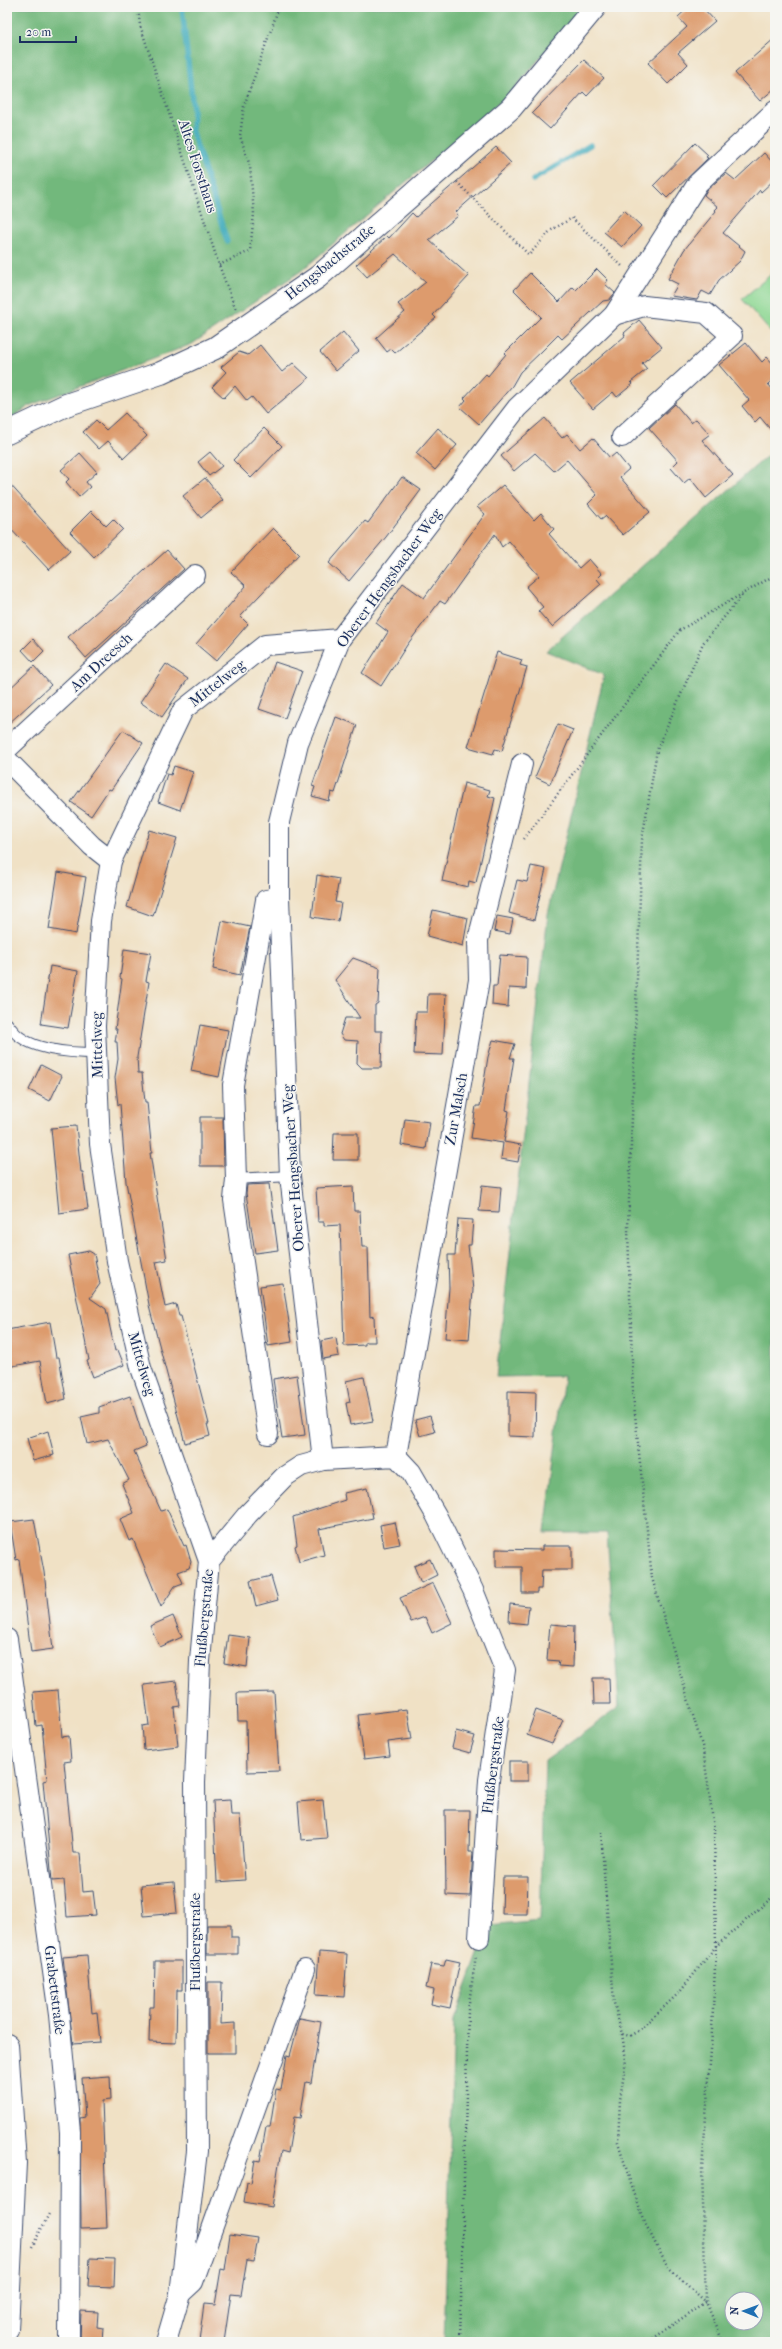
<svg xmlns="http://www.w3.org/2000/svg" width="782" height="2349" font-family="'IM FELL French Canon',serif">
  <style>
    .green { fill: #8dd792; stroke: #548378 }
    .forest { fill: #72b87c; stroke: #46746d; fill-rule: evenodd }
    .lines { fill: none; stroke-linecap: round; stroke-linejoin: round }
    .stream { stroke: #3caabb; stroke-width: 5.5 }
    .building { fill: #dd9b6d }
    .service-casing { stroke: #3b4a6d; stroke-width: 12 }
    .minor-casing { stroke: #3b4a6d; stroke-width: 22 }
    .tertiary-casing { stroke: #3b4a6d; stroke-width: 24 }
    .secondary-casing { stroke: #3b4a6d; stroke-width: 24 }
    .path { stroke: #3b4a6d; stroke-width: 2.5; stroke-dasharray: 1 3; stroke-linecap: butt }
    .service { stroke: #fff; stroke-width: 10 }
    .minor { stroke: #fff; stroke-width: 20 }
    .tertiary { stroke: #fff; stroke-width: 22 }
    .secondary { stroke: #fff; stroke-width: 22 }
    .labels { text-anchor: middle; stroke-width: 3; stroke-linejoin: round; paint-order: stroke }
    .street-label { font-size: 15px; fill: #1b2f5e; stroke: #f6f6f2 }
  </style>
  <rect width="100%" height="100%" fill="#f6f6f2"/>
  <filter id="ink" filterUnits="userSpaceOnUse"><feTurbulence type="fractalNoise" baseFrequency=".025" numOctaves="2"/><feDisplacementMap in="SourceGraphic" scale="8" xChannelSelector="R" yChannelSelector="G"/><feConvolveMatrix kernelMatrix="1 2 1 2 8 2 1 2 1" color-interpolation-filters="sRGB"/></filter>
  <filter id="wash" filterUnits="userSpaceOnUse"><feTurbulence type="fractalNoise" baseFrequency=".012" numOctaves="4" result="noise"/><feDisplacementMap in="SourceGraphic" scale="16" xChannelSelector="R" yChannelSelector="G"/><feGaussianBlur stdDeviation="0.9" result="paint"/><feColorMatrix in="noise" values="0 0 0 0 0 0 0 0 0 0 0 0 0 0 0 0 0 1.4 0 .05"/><feComposite in="paint" operator="in"/></filter>
  <g filter="url(#wash)">
    <rect width="100%" height="100%" fill="#f0e1c5"/>
    <polygon class="green" points="775,271 775,337 742,299"/>
    <g class="forest">
      <polygon points="7,7 582,7 511,93 301,271 192,344 31,405 7,420"/>
      <path d="M775,449V2342H444L454,2020L489,1925L540,1920L545,1761L619,1707L607,1533H545L564,1376L496,1377L548,914L604,675L546,651ZM732,2299H756V2323H732Z"/>
    </g>
    <g class="lines">
      <g class="stream">
        <polyline points="182,7 193,109 192,131 227,241"/>
        <polyline points="533,180 590,145"/>
      </g>
    </g>
    <g id="blocks">
      <g class="building">
        <polygon points="689,7 702,7 715,21 678,53 688,64 668,84 648,63 687,27 678,17"/>
        <polygon points="775,38 775,88 760,101 735,73"/>
        <polygon points="584,60 604,78 587,96 583,92 550,129 532,113"/>
        <polygon points="695,143 708,155 706,157 708,158 667,198 654,185"/>
        <polygon points="496,147 511,163 456,212 458,216 429,240 469,276 433,315 436,318 395,353 391,349 387,352 376,338 405,312 398,304 426,282 395,254 367,277 356,265 387,236 389,238 412,213 416,217"/>
        <polygon points="764,153 775,165 775,179 761,192 760,190 723,233 745,251 740,261 719,280 710,295 702,291 697,300 671,296 678,284 668,279 684,250 716,211 715,210 718,207 704,195 707,190 726,173 735,180"/>
        <polygon points="624,210 641,226 622,247 604,232"/>
        <polygon points="597,269 608,280 605,284 615,293 614,294 609,300 603,301 562,339 558,335 542,351 520,372 512,386 479,424 460,407 466,400 464,398 486,374 488,376 506,354 505,353 541,317 514,290 530,273 559,302 573,287 576,290"/>
        <polygon points="639,320 662,347 642,363 647,369 631,382 633,384 617,397 613,392 593,409 570,383 625,336 624,333"/>
        <polygon points="343,332 359,351 336,371 320,352"/>
        <polygon points="746,343 762,362 767,357 775,366 775,378 768,384 775,392 775,435 760,417 755,422 742,406 749,400 719,365"/>
        <polygon points="260,345 282,372 293,363 309,378 266,414 252,397 247,401 235,386 224,398 212,387 226,372 221,367 239,352 248,355"/>
        <polygon points="675,404 691,423 696,419 710,434 702,440 733,475 706,498 690,478 684,483 671,468 678,461 649,428"/>
        <polygon points="125,413 147,436 124,458 108,441 99,449 83,432 96,420 106,430"/>
        <polygon points="545,418 562,438 567,434 580,449 593,438 610,458 616,453 629,469 620,477 650,512 623,535 605,516 601,519 588,504 597,495 567,460 554,471 535,453 514,471 501,456"/>
        <polygon points="264,428 282,446 251,478 233,460"/>
        <polygon points="438,428 457,445 435,470 416,453"/>
        <polygon points="210,452 222,466 209,476 198,462"/>
        <polygon points="80,453 97,472 86,482 90,487 79,497 66,482 69,479 61,470"/>
        <polygon points="402,477 421,490 386,537 349,581 329,563 365,521 368,523"/>
        <polygon points="205,478 223,500 201,518 183,496"/>
        <polygon points="7,481 70,551 49,570 7,525"/>
        <polygon points="503,485 534,520 541,513 554,529 549,534 579,568 589,559 602,574 597,579 601,584 552,627 538,611 543,607 526,587 539,576 509,541 502,547 495,534 445,604 440,601 407,645 381,686 362,673 388,632 376,623 403,583 424,598 485,514 477,507"/>
        <polygon points="91,511 106,526 113,519 123,529 94,557 70,532"/>
        <polygon points="273,528 299,554 240,616 248,624 216,661 196,644 246,586 231,572"/>
        <polygon points="167,550 184,569 86,658 68,637 110,600 111,601"/>
        <polygon points="33,639 44,651 33,662 22,650"/>
        <polygon points="497,652 522,660 520,665 527,667 502,751 495,749 493,754 468,747"/>
        <polygon points="275,662 302,671 285,718 259,709"/>
        <polygon points="166,664 188,679 162,717 140,702"/>
        <polygon points="34,666 51,685 7,725 7,691"/>
        <polygon points="336,717 357,725 335,793 331,792 329,801 312,796 315,787 312,786"/>
        <polygon points="558,724 573,730 550,784 535,777"/>
        <polygon points="123,730 143,743 111,790 109,789 91,816 71,802"/>
        <polygon points="174,766 193,772 180,810 158,802 167,774 171,775"/>
        <polygon points="464,783 490,790 488,796 495,798 476,883 469,881 468,887 442,881"/>
        <polygon points="149,830 177,838 153,916 127,907"/>
        <polygon points="531,866 546,869 534,920 509,913 517,880 527,882"/>
        <polygon points="58,872 86,877 76,934 49,929"/>
        <polygon points="317,875 339,879 335,902 341,903 338,921 312,917"/>
        <polygon points="433,910 468,918 463,946 427,936"/>
        <polygon points="497,916 513,919 510,934 494,931"/>
        <polygon points="222,921 250,927 240,975 213,969"/>
        <polygon points="124,949 151,953 146,981 149,982 137,1057 138,1073 142,1073 145,1102 147,1102 152,1153 150,1153 167,1260 156,1262 165,1307 176,1304 179,1316 181,1316 209,1424 207,1424 210,1436 185,1443 150,1310 126,1182 120,1104 118,1105 115,1078 118,1059 117,1042 115,1042 117,1029 115,1029 122,979 120,978"/>
        <polygon points="500,955 527,957 526,989 509,988 508,1007 492,1005 493,986 497,986"/>
        <polygon points="353,958 380,968 378,1003 375,1005 375,1031 382,1031 381,1068 362,1068 357,1063 358,1041 344,1040 340,1034 345,1018 360,1018 335,980"/>
        <polygon points="50,966 78,971 68,1028 41,1024"/>
        <polygon points="428,994 446,994 443,1055 414,1054 416,1012 427,1012"/>
        <polygon points="200,1025 228,1030 219,1077 191,1071"/>
        <polygon points="493,1040 515,1044 510,1058 514,1058 506,1110 509,1111 504,1142 521,1145 518,1162 501,1159 503,1143 471,1138 476,1106 480,1106 488,1057"/>
        <polygon points="41,1065 62,1076 50,1101 29,1090"/>
        <polygon points="200,1117 223,1117 224,1166 200,1166"/>
        <polygon points="405,1119 430,1122 426,1149 401,1145"/>
        <polygon points="76,1126 81,1172 83,1172 88,1209 59,1213 51,1128"/>
        <polygon points="334,1133 358,1133 358,1160 333,1160"/>
        <polygon points="269,1184 278,1250 255,1253 246,1193 247,1185"/>
        <polygon points="482,1185 501,1187 499,1212 479,1211"/>
        <polygon points="353,1186 354,1211 360,1211 362,1247 368,1247 370,1317 374,1316 375,1342 365,1342 365,1345 344,1346 340,1225 324,1226 324,1222 318,1222 316,1188"/>
        <polygon points="458,1219 473,1220 471,1245 468,1245 473,1290 469,1340 445,1338 449,1288 448,1255 455,1255"/>
        <polygon points="89,1251 94,1254 100,1284 90,1298 106,1309 115,1351 118,1350 124,1365 93,1377 87,1361 89,1360 68,1255"/>
        <polygon points="283,1283 292,1342 268,1346 260,1286"/>
        <polygon points="50,1322 56,1357 59,1357 66,1399 47,1404 40,1361 7,1367 7,1330"/>
        <polygon points="336,1338 339,1356 323,1359 321,1341"/>
        <polygon points="297,1375 305,1435 282,1438 273,1379"/>
        <polygon points="364,1377 373,1421 350,1425 346,1403 350,1402 346,1381"/>
        <polygon points="508,1391 536,1392 535,1437 508,1436"/>
        <polygon points="130,1396 146,1446 134,1451 161,1511 167,1509 184,1546 186,1545 191,1562 189,1568 178,1572 183,1583 175,1586 161,1607 133,1539 129,1541 120,1519 134,1513 122,1484 129,1480 108,1439 87,1444 81,1417 99,1413 99,1407"/>
        <polygon points="430,1416 435,1432 420,1436 415,1420"/>
        <polygon points="48,1431 54,1455 33,1461 27,1438"/>
        <polygon points="367,1488 373,1518 319,1529 324,1555 299,1562 295,1546 297,1545 293,1517 345,1500 344,1493"/>
        <polygon points="34,1519 44,1572 53,1649 31,1652 19,1559 16,1560 10,1522"/>
        <polygon points="395,1522 400,1544 384,1547 380,1525"/>
        <polygon points="542,1546 572,1546 572,1570 542,1570 541,1589 537,1589 537,1593 522,1593 522,1567 496,1567 496,1549 542,1550"/>
        <polygon points="430,1559 437,1575 421,1583 414,1566"/>
        <polygon points="271,1576 278,1600 256,1606 250,1581"/>
        <polygon points="433,1583 452,1623 432,1633 425,1617 411,1622 400,1598"/>
        <polygon points="510,1604 529,1606 527,1624 509,1622"/>
        <polygon points="173,1616 182,1637 160,1647 150,1626"/>
        <polygon points="550,1624 574,1626 573,1667 558,1666 559,1661 547,1660"/>
        <polygon points="228,1635 250,1638 247,1667 224,1663"/>
        <polygon points="593,1678 609,1678 610,1704 594,1704"/>
        <polygon points="176,1681 180,1706 174,1707 178,1746 144,1750 142,1726 149,1725 144,1685"/>
        <polygon points="58,1690 62,1737 69,1736 71,1761 64,1762 73,1853 80,1853 83,1892 93,1891 96,1915 67,1917 64,1880 52,1881 43,1781 47,1780 42,1725 36,1726 33,1692"/>
        <polygon points="274,1692 279,1771 247,1772 246,1721 238,1721 237,1693"/>
        <polygon points="407,1709 412,1739 388,1742 390,1756 364,1759 358,1715"/>
        <polygon points="536,1710 563,1720 552,1744 527,1735"/>
        <polygon points="456,1731 475,1736 470,1753 452,1748"/>
        <rect x="509" y="1761" width="19" height="20"/>
        <polygon points="230,1800 231,1815 240,1815 245,1880 217,1882 213,1801"/>
        <polygon points="323,1800 327,1838 301,1840 298,1802"/>
        <polygon points="445,1810 470,1810 469,1852 473,1852 470,1896 446,1895"/>
        <polygon points="503,1877 528,1877 527,1914 502,1914"/>
        <polygon points="174,1882 177,1913 144,1916 141,1885"/>
        <polygon points="207,1925 231,1925 231,1937 238,1937 238,1954 207,1954"/>
        <polygon points="319,1952 347,1954 344,1997 316,1995"/>
        <polygon points="87,1955 92,2013 97,2012 100,2042 73,2044 63,1957"/>
        <polygon points="446,1959 460,1962 450,2008 431,2004 434,1990 426,1988 431,1964 444,1966"/>
        <polygon points="155,1961 182,1961 182,1990 177,1990 176,2043 149,2042 150,2007 154,2007"/>
        <polygon points="208,1982 222,1982 221,2024 235,2023 235,2053 208,2053"/>
        <polygon points="300,2018 321,2022 311,2083 306,2082 300,2118 294,2117 288,2153 281,2151 272,2207 244,2202 247,2182 251,2183 255,2160 260,2161 266,2127 270,2127 276,2089 281,2090 287,2055 290,2056"/>
        <polygon points="110,2076 111,2100 102,2101 107,2228 81,2229 80,2118 85,2117 82,2078"/>
        <polygon points="230,2234 258,2238 254,2261 247,2260 241,2295 231,2294 224,2342 199,2342 204,2304 215,2305 221,2269 225,2270"/>
        <polygon points="90,2258 115,2259 114,2287 88,2286"/>
        <polygon points="81,2311 98,2312 97,2327 103,2328 102,2342 80,2342"/>
      </g>
    </g>
  </g>
  <g filter="url(#ink)">
    <use href="#blocks" fill-opacity="0" stroke="#3b4a6d" stroke-width="1"/>
    <g class="lines">
      <g class="service-casing">
        <g id="service">
          <path d="M7,1023C11,1028 15,1034 20,1037C39,1051 73,1053 96,1053"/>
          <polyline points="236,1179 290,1176"/>
        </g>
      </g>
      <g class="minor-casing">
        <g id="minor">
          <polyline points="614,315 644,306 706,313 732,336 622,437"/>
          <polyline points="7,749 195,575"/>
          <polyline points="7,760 92,846 111,861"/>
          <polyline points="268,1434 234,1200 236,1179 233,1085 266,900 279,898"/>
          <polyline points="396,1456 479,980 478,940 522,764"/>
          <polyline points="323,1460 290,1176 279,898 279,822 298,743 340,639 517,408 614,315 698,183 775,111"/>
          <polyline points="209,1561 141,1368 117,1261 100,1144 95,1026 101,921 111,861 183,710 265,645 340,639"/>
          <polyline points="7,1639 59,2015 70,2132 69,2342"/>
          <polyline points="180,2294 193,2282 305,1969"/>
          <polyline points="166,2342 180,2294 197,2151 195,1782 200,1661 209,1561 248,1514 284,1477 301,1466 323,1460 396,1456 411,1472 436,1515 473,1590 505,1670 489,1780 479,1938"/>
        </g>
      </g>
      <g class="tertiary-casing">
        <polyline id="tertiary" points="7,433 66,405 161,373 215,348 318,277 511,108 595,7"/>
      </g>
      <g class="secondary-casing">
        <polyline id="secondary" points="7,2045 15,2163 7,2330"/>
      </g>
      <g class="path">
        <polyline points="138,7 140,25 219,265 236,310"/>
        <polyline points="457,182 529,255 550,231 572,218 623,267"/>
        <polyline points="219,265 250,251 254,214 250,166 240,136 244,106 279,7"/>
        <polyline points="524,839 680,630 742,594"/>
        <polyline points="601,1832 614,2003 622,2034 630,2036 639,2030 680,1992 716,1946 775,1895"/>
        <polyline points="622,2034 626,2060 620,2100 618,2142 631,2184 646,2225 668,2268 706,2302 647,2342"/>
        <polyline points="32,2247 50,2212"/>
        <polyline points="460,2342 468,2010 476,1955"/>
        <polyline points="723,2342 706,2302 702,2169 711,2050 716,1946 714,1828 703,1749 652,1578 633,1395 628,1228 642,840 657,750 703,643 744,593 775,575"/>
      </g>
      <use href="#service" class="service"/>
      <use href="#minor" class="minor"/>
      <use href="#tertiary" class="tertiary"/>
      <use href="#secondary" class="secondary"/>
    </g>
  </g>
  <g class="labels">
    <g class="street-label">
      <text transform="translate(198 166) rotate(72)" y="5">Altes Forsthaus</text>
      <text transform="translate(330 262) rotate(-39)" y="5">Hengsbachstraße</text>
      <text transform="translate(389 578) rotate(-54)" y="5">Oberer Hengsbacher Weg</text>
      <text transform="translate(101 662) rotate(-43)" y="5">Am Dreesch</text>
      <text transform="translate(217 683) rotate(-38)" y="5">Mittelweg</text>
      <text transform="translate(97 1045) rotate(-91)" y="5">Mittelweg</text>
      <text transform="translate(456 1109) rotate(-80)" y="5">Zur Malsch</text>
      <text transform="translate(293 1168) rotate(-94)" y="5">Oberer Hengsbacher Weg</text>
      <text transform="translate(142 1364) rotate(74)" y="5">Mittelweg</text>
      <text transform="translate(204 1618) rotate(-85)" y="5">Flußbergstraße</text>
      <text transform="translate(493 1765) rotate(-83)" y="5">Flußbergstraße</text>
      <text transform="translate(195 1942) rotate(-90)" y="5">Flußbergstraße</text>
      <text transform="translate(55 1990) rotate(83)" y="5">Grabettstraße</text>
    </g>
  </g>
  <rect width="782" height="2349" fill="none" stroke="#f6f6f2" stroke-width="24"/>
  <g transform="translate(744 2311) rotate(271)"><circle r="19" fill="#f6f6f2" stroke="#9ea6b7"/>
  <path d="M0-3L7 15L0 10L-7 15Z" fill="#1f6fb2"/>
  <text y="-6" font-size="11" font-weight="bold" text-anchor="middle" fill="#1b2f5e">N</text>
  </g>
  <path d="M20 36v6h56v-6" fill="none" stroke="#1b2f5e" stroke-width="2"/>
  <text x="26" y="36" font-size="12" fill="#1b2f5e" stroke="#f6f6f2" stroke-width="3" paint-order="stroke">20 m</text>
</svg>
